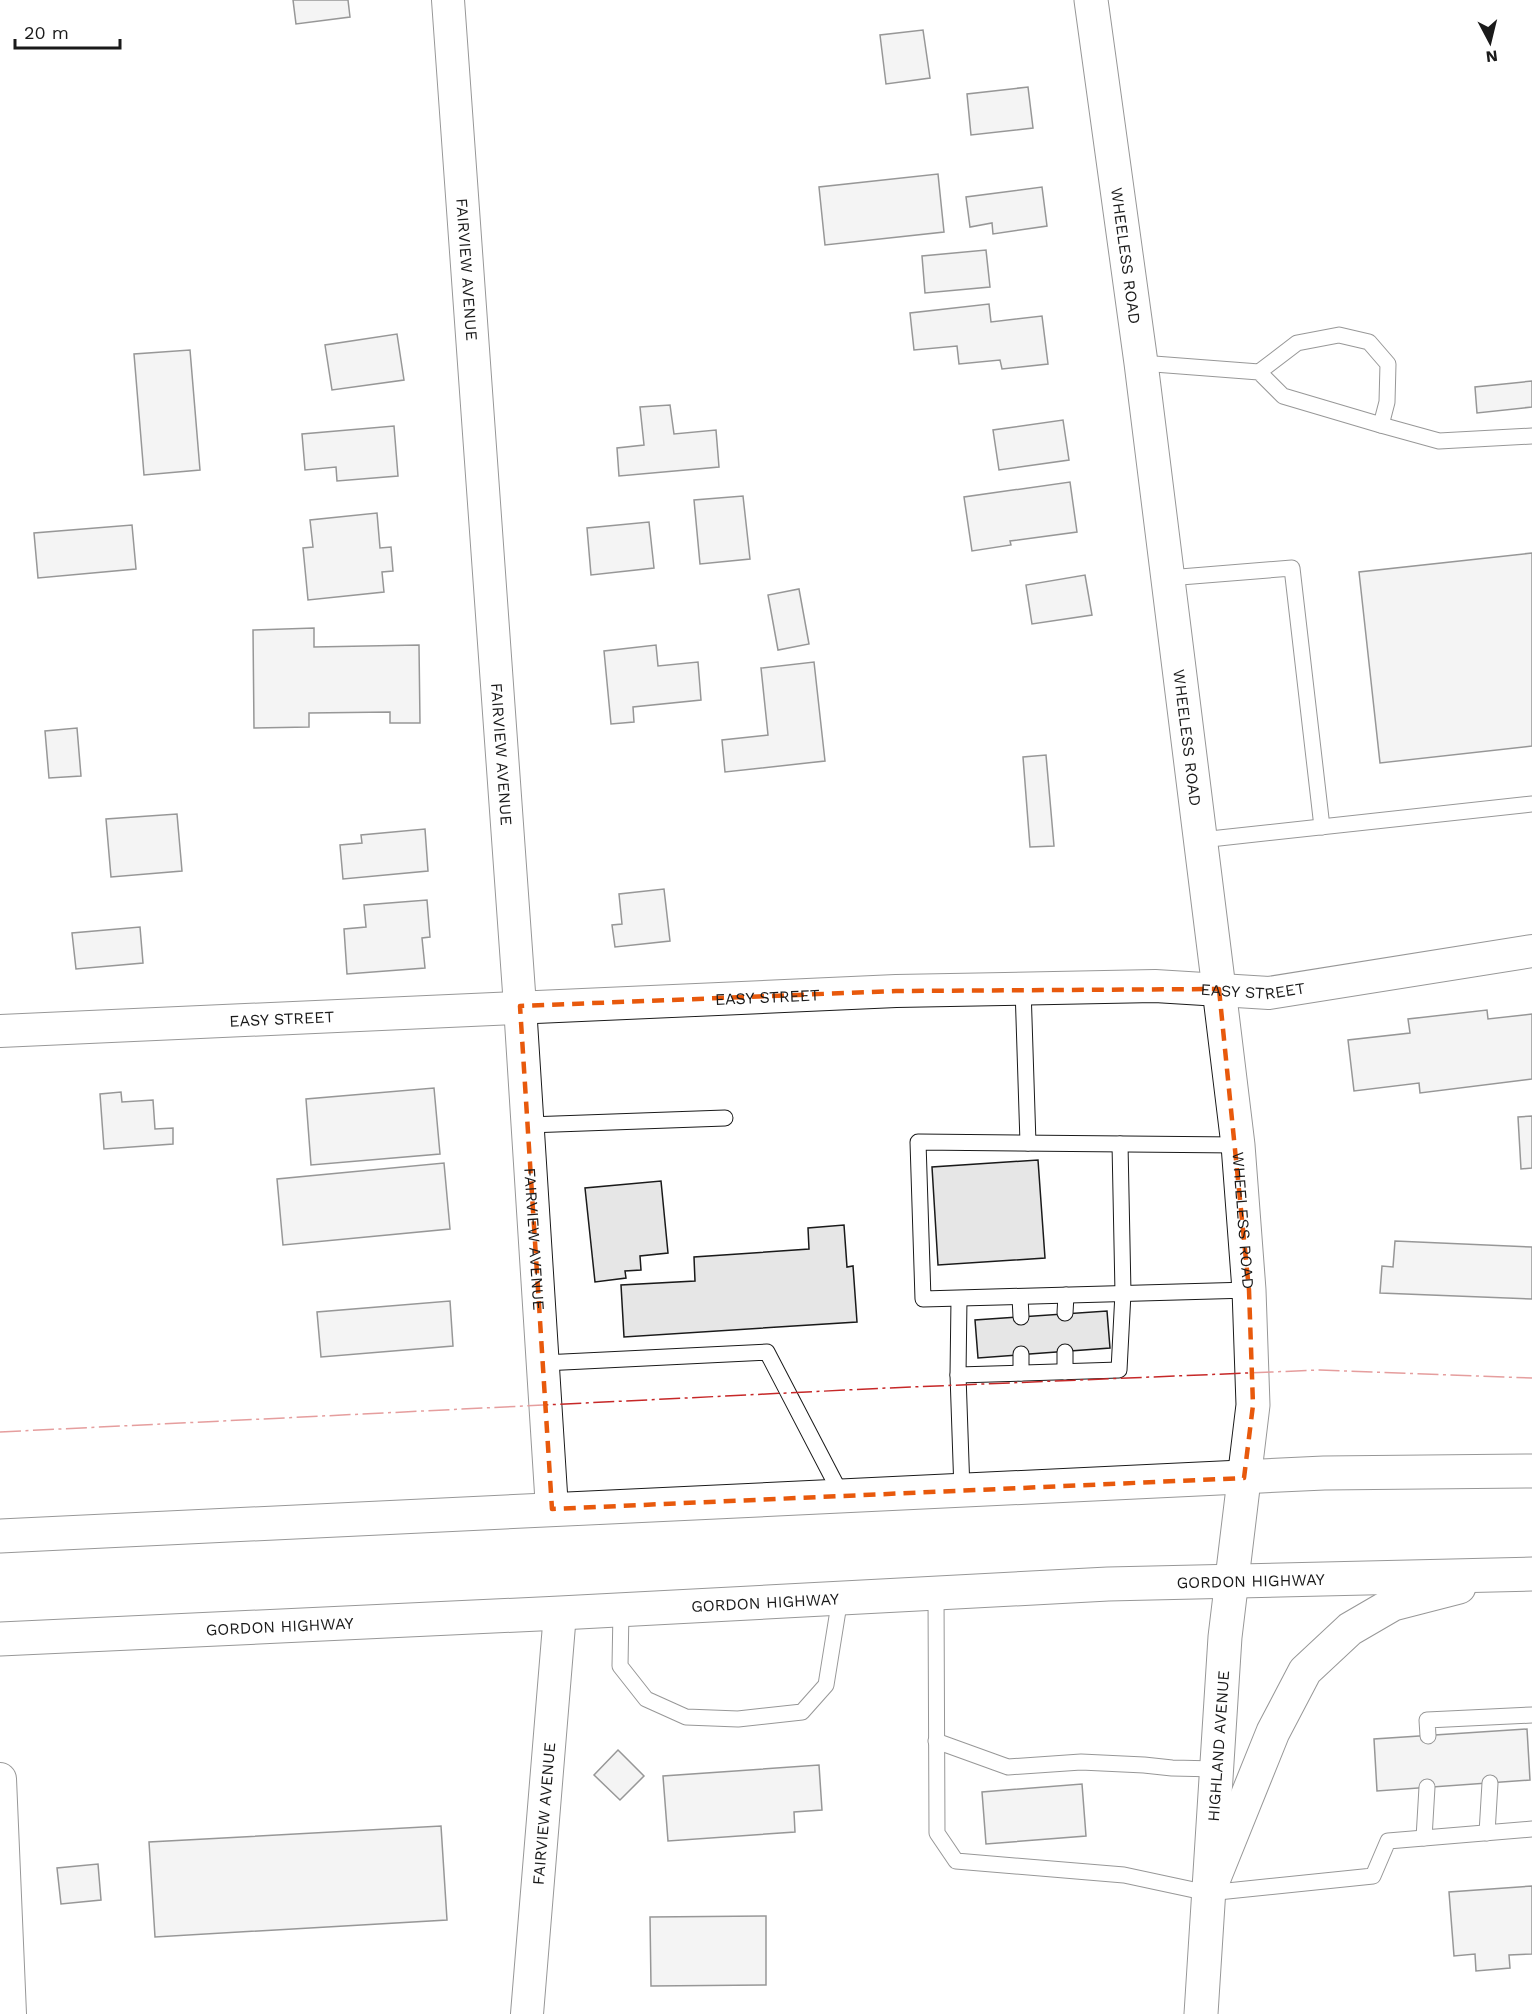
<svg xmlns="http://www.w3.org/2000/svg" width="1532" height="2014" font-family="'Work Sans',sans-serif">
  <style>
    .building { fill: #e6e6e6; stroke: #1a1a1a; stroke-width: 1.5 }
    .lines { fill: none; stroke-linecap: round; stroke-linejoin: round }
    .service-casing { stroke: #1a1a1a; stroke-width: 17 }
    .minor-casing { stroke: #1a1a1a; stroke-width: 34 }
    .secondary-casing { stroke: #1a1a1a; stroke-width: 35 }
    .trunk-casing { stroke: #1a1a1a; stroke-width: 35 }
    .service { stroke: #fff; stroke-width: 15 }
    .minor { stroke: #fff; stroke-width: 32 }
    .secondary { stroke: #fff; stroke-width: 33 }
    .trunk { stroke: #fff; stroke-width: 33 }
    .power { stroke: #c62828; stroke-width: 1.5; stroke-dasharray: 21 4.5 3 4.5; stroke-linecap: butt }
    .marked { fill: none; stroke: #e8590c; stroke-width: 4.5; stroke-dasharray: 12 8; stroke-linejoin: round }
    .labels { text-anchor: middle; stroke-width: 4.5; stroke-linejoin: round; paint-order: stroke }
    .street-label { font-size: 16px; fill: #1a1a1a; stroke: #fff }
  </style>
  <rect width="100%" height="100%" fill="#fff"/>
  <g class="building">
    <polygon points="293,0 348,0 350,17 296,24"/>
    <polygon points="923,30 930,78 886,84 880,35"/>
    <polygon points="1028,87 1033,128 971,135 967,94"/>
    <polygon points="938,174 944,232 825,245 819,187"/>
    <polygon points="1042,187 1047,226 993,234 992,223 970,227 966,197"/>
    <polygon points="986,250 990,287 925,293 922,256"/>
    <polygon points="989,304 991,322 1042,316 1048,364 1002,369 1000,360 959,364 957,346 914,350 910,313"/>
    <polygon points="397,334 404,380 332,390 325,345"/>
    <polygon points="190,350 200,470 144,475 134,354"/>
    <polygon points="1532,381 1532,407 1477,413 1475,387"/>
    <polygon points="670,405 674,434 716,430 719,467 619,476 617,448 644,445 640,407"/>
    <polygon points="1063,420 1069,460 999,470 993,430"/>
    <polygon points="394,426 398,476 337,481 336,467 305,470 302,434"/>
    <polygon points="1070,482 1077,532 1010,541 1011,545 972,551 964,497"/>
    <polygon points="743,496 750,559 700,564 694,500"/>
    <polygon points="377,513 380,548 391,547 393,571 382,572 384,592 308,600 303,548 313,547 310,520"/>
    <polygon points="649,522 654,568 591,575 587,528"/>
    <polygon points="132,525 136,569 38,578 34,533"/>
    <polygon points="1532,553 1532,746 1380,763 1359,572"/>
    <polygon points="1085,575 1092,615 1032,624 1026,585"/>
    <polygon points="799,589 809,644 778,650 768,595"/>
    <polygon points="314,628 314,647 419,645 420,723 390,723 390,712 309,713 309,727 254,728 253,630"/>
    <polygon points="656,645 658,666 698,662 701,700 633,707 634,722 611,724 604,651"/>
    <polygon points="814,662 825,761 725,772 722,740 768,735 761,668"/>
    <polygon points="77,728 81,776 49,778 45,731"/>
    <polygon points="1046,755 1054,846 1030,847 1023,757"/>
    <polygon points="177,814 182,871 111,877 106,819"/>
    <polygon points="425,829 428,871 343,879 340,845 362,843 361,835"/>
    <polygon points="664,889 670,941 615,947 612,925 622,924 619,894"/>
    <polygon points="427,900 430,937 422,938 425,968 347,974 344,929 366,927 364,905"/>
    <polygon points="140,927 143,963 76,969 72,933"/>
    <polygon points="1487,1010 1488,1019 1532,1014 1532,1079 1420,1093 1419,1083 1354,1091 1348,1040 1410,1033 1408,1019"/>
    <polygon points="434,1088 440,1154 311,1165 306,1099"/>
    <polygon points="121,1092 122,1102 153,1100 155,1129 173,1128 173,1144 104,1149 100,1094"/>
    <polygon points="1532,1116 1532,1168 1521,1169 1518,1117"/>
    <polygon points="1038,1160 1045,1258 938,1265 932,1167"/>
    <polygon points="444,1163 450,1229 283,1245 277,1179"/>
    <polygon points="661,1181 668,1253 640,1256 641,1270 625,1271 626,1278 595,1282 585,1188"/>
    <polygon points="844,1225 847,1267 853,1266 857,1322 624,1337 621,1285 695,1281 694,1257 809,1249 808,1228"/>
    <polygon points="1395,1241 1532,1247 1532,1299 1380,1293 1382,1266 1393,1267"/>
    <polygon points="450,1301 453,1346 321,1357 317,1312"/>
    <polygon points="1107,1311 1110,1348 978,1358 975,1320"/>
    <polygon points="1527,1729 1530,1780 1377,1791 1374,1739"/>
    <polygon points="618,1750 644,1776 620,1800 594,1775"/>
    <polygon points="819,1765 822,1810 794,1812 795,1832 668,1841 663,1776"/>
    <polygon points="1082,1784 1086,1836 986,1844 982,1792"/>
    <polygon points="441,1826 447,1920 155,1937 149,1842"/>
    <polygon points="98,1864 101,1900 61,1904 57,1868"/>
    <polygon points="1532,1886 1532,1954 1509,1955 1510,1968 1476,1971 1475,1954 1454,1956 1449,1892"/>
    <polygon points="766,1916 766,1985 651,1986 650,1917"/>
  </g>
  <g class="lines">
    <g class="service-casing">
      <g id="service">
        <polyline points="1141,363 1259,372 1283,396 1381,425 1387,402 1388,364 1369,342 1339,335 1297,343 1259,372"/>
        <polyline points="1381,425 1439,441 1532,436"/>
        <polyline points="1168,578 1292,568 1322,827"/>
        <polyline points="1201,840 1532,804"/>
        <polyline points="1023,988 1028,1143"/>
        <polyline points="528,1125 725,1118"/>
        <polyline points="1238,1145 918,1142 923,1299 1249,1290"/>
        <polyline points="1020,1297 1021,1317"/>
        <polyline points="959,1299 958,1375 962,1491"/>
        <polyline points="1065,1313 1066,1295"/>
        <polyline points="1021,1354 1021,1373"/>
        <polyline points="543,1363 767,1352 842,1496"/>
        <polyline points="1065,1372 1065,1352"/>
        <polyline points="958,1375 1119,1370 1123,1293 1120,1144"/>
        <polyline points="936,1593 937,1833 956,1861 1124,1875 1208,1893 1373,1876 1388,1841 1532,1829"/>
        <polyline points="621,1610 620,1666 646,1699 686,1717 738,1719 802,1712 826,1685 840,1598"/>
        <polyline points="1428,1736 1427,1720 1532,1715"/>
        <polyline points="936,1741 1008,1767 1081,1762 1144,1765 1172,1768 1217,1769"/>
        <polyline points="1487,1833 1490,1783"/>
        <polyline points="1424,1838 1427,1787"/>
      </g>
    </g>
    <g class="minor-casing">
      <g id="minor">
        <path id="s1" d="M448,0L520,1006L552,1509"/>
        <path id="s2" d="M0,1031L896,991L1155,986L1269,993L1532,951"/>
        <polyline points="0,1779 10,2014"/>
        <path id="s3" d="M527,2014L560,1613"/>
      </g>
    </g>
    <g class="secondary-casing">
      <g id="secondary">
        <path id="s4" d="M1091,0L1141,363L1219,989L1238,1145L1249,1290L1253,1405L1225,1637L1201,2014"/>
      </g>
    </g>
    <g class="trunk-casing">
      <g id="trunk">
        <polyline points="0,1536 1324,1473 1532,1471"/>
        <path id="s5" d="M0,1639L560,1613L1108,1584L1532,1574"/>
        <polyline points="1208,1893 1273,1732 1305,1671 1350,1629 1393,1604 1459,1587"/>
      </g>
    </g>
    <use href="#service" class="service"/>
    <use href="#minor" class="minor"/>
    <use href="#secondary" class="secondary"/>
    <use href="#trunk" class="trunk"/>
    <polyline class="power" points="0,1432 887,1388 1320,1370 1532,1378"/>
  </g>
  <path d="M0 0H1532V2014H0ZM1219,989L1249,1290L1253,1405L1244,1478L552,1509L520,1006L896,991Z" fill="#fff" fill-opacity=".55" fill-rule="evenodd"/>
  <path class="marked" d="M1219,989L1249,1290L1253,1405L1244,1478L552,1509L520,1006L896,991Z"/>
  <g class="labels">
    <g class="street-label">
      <text dy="6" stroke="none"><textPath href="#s4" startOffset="258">WHEELESS ROAD</textPath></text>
      <text dy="6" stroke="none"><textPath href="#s1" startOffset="270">FAIRVIEW AVENUE</textPath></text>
      <text dy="6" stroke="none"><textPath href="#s4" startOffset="744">WHEELESS ROAD</textPath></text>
      <text dy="6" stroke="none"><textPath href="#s1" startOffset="756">FAIRVIEW AVENUE</textPath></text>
      <text dy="6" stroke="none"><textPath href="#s2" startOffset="1254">EASY STREET</textPath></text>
      <text dy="6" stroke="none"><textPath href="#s2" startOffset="768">EASY STREET</textPath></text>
      <text dy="6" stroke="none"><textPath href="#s2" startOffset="282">EASY STREET</textPath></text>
      <text dy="6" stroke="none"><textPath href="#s4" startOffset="1230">WHEELESS ROAD</textPath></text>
      <text dy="6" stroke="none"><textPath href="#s1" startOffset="1242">FAIRVIEW AVENUE</textPath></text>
      <text dy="6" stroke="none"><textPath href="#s5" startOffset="1252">GORDON HIGHWAY</textPath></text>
      <text dy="6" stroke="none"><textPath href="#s5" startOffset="766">GORDON HIGHWAY</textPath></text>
      <text dy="6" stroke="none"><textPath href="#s5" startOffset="280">GORDON HIGHWAY</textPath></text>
      <text transform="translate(1218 1746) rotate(-86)" y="6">HIGHLAND AVENUE</text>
      <text dy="6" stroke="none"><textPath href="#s3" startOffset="201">FAIRVIEW AVENUE</textPath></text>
    </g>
  </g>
  <g transform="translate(1490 42) rotate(173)" stroke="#ffffff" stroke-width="4.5" paint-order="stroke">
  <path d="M0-4.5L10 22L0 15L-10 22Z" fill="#1a1a1a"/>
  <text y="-9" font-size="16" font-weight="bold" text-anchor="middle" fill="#1a1a1a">N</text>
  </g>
  <path d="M15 39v9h105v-9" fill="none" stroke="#1a1a1a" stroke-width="3"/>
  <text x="24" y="39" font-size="18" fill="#1a1a1a" stroke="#ffffff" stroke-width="4.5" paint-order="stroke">20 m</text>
</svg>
